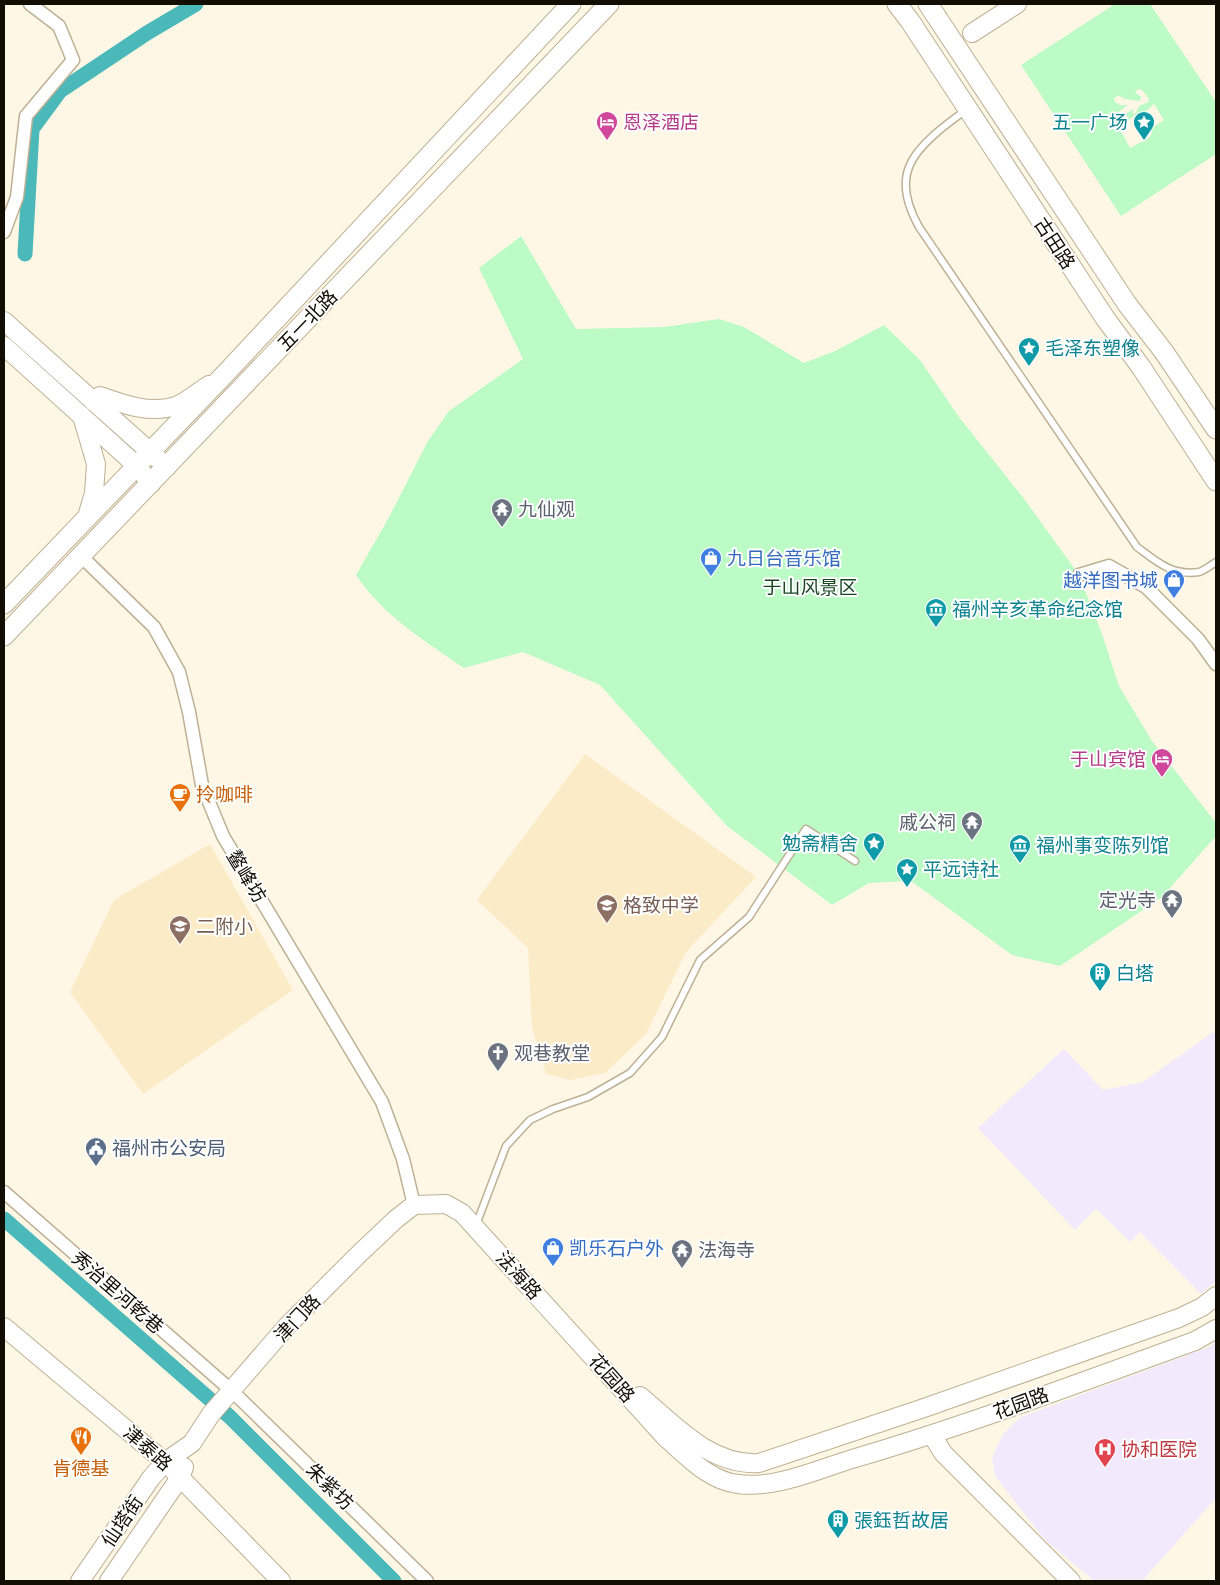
<svg xmlns="http://www.w3.org/2000/svg" width="1220" height="1585" font-family="Signika,'Noto Sans SC',sans-serif">
  <style>
    .built { fill: #fbebc6 }
    .medical { fill: #f3e9fd }
    .green { fill: #bcfac6; fill-rule: evenodd }
    .lines { fill: none; stroke-linecap: round; stroke-linejoin: round }
    .canal { stroke: #4bb8b9; stroke-width: 15 }
    .lane-casing { stroke: #bdb094; stroke-width: 9 }
    .street-casing { stroke: #bdb094; stroke-width: 15 }
    .secondary-casing { stroke: #bdb094; stroke-width: 20 }
    .primary-casing { stroke: #bdb094; stroke-width: 21 }
    .lane { stroke: #fff; stroke-width: 6 }
    .street { stroke: #fff; stroke-width: 12 }
    .secondary { stroke: #fff; stroke-width: 18 }
    .primary { stroke: #fff; stroke-width: 19 }
    .labels { text-anchor: middle; stroke-width: 4; stroke-linejoin: round; paint-order: stroke }
    .hotel-label { font-size: 19px; fill: #b23c85; stroke: #fff; text-anchor: start }
    .culture-label { font-size: 19px; fill: #0d838f; stroke: #fff; text-anchor: start }
    .street-label { font-size: 19px; fill: #120e04; stroke: #fff }
    .worship-label { font-size: 19px; fill: #5b616d; stroke: #fff; text-anchor: start }
    .shop-label { font-size: 19px; fill: #366cbe; stroke: #fff; text-anchor: start }
    .park-label { font-size: 19px; fill: #174523; stroke: #fff }
    .food-label { font-size: 19px; fill: #c56008; stroke: #fff; text-anchor: start }
    .education-label { font-size: 19px; fill: #785e54; stroke: #fff; text-anchor: start }
    .service-label { font-size: 19px; fill: #4e5e75; stroke: #fff; text-anchor: start }
    .health-label { font-size: 19px; fill: #be3a42; stroke: #fff; text-anchor: start }
  </style>
  <rect width="100%" height="100%" fill="#fff7e5"/>
  <g class="built">
    <polygon points="585,754 756,877 686,952 646,1034 605,1073 570,1080 546,1074 532,1027 528,948 477,900"/>
    <polygon points="210,844 293,990 143,1094 70,992 114,900"/>
  </g>
  <g class="medical">
    <polygon points="1216,1030 1216,1281 1201,1294 1140,1232 1130,1242 1096,1209 1075,1230 978,1128 1064,1049 1103,1090 1143,1082"/>
    <polygon points="1216,1341 1216,1498 1142,1581 1094,1581 1045,1540 995,1476 992,1459 996,1448 1005,1432 1021,1417 1209,1347"/>
  </g>
  <g class="green">
    <path d="M1115,4H1150L1216,102V154L1121,216L1021,65ZM1138,89L1142,90L1149,99L1148,102L1139,106L1136,113L1133,114V109L1113,122L1111,117L1128,105H1120L1115,102L1114,99L1118,95L1125,99L1140,101L1141,96L1135,93ZM1154,104L1164,120L1152,128L1143,114ZM1138,113L1140,114L1152,133L1149,138L1130,148L1122,133L1118,130V128Z"/>
    <path d="M521,236L576,329L664,327L719,319L744,327L804,363L835,351L884,325L920,360L959,417L1025,500L1079,575L1102,634L1119,686L1152,741L1216,823V836L1162,897L1060,966L1012,955L911,881L869,883L832,905L727,826L600,685L523,652L464,668C425,641 382,615 356,575L388,519L428,441L449,411L523,359L479,268Z"/>
  </g>
  <g class="lines">
    <g class="canal">
      <polyline points="25,254 32,129 60,91 147,33 196,4"/>
      <polyline points="4,1219 230,1417 394,1581"/>
    </g>
    <g class="lane-casing">
      <g id="lane">
        <path d="M966,110C948,123 917,145 909,167C901,187 909,209 919,227L1137,547C1157,562 1172,576 1199,572C1205,570 1211,565 1216,562"/>
        <polyline points="476,1225 506,1146 530,1120 553,1109 588,1097 630,1073 662,1037 700,960 749,917 806,829 855,861"/>
      </g>
    </g>
    <g class="street-casing">
      <g id="street">
        <polyline points="4,232 17,197 26,116 73,60 59,26 30,4"/>
        <polyline points="80,555 154,627 179,672 189,712 202,785 223,836 382,1102 403,1159 414,1205"/>
        <polyline points="1079,575 1109,566 1146,587 1198,639 1216,664"/>
        <polyline points="4,1192 232,1391 427,1581"/>
      </g>
    </g>
    <g class="secondary-casing">
      <g id="secondary">
        <polyline points="972,33 1017,4"/>
        <polyline points="4,321 167,467"/>
        <polyline points="4,346 137,466 151,484"/>
        <path d="M93,401L100,396C125,405 150,414 176,406C187,402 199,391 209,385"/>
        <polyline points="82,416 96,464 94,493 87,517"/>
        <polyline points="4,1327 165,1462 281,1581"/>
        <path d="M640,1396C675,1425 710,1466 759,1463L924,1408L1179,1318L1202,1307L1216,1296"/>
        <polyline points="932,1435 943,1453 1071,1581"/>
        <path d="M80,1581L151,1478L165,1462L192,1443L211,1414L287,1326L359,1254L396,1219L414,1205L446,1204L462,1213L666,1438C687,1456 709,1481 738,1484C775,1489 816,1470 852,1459C968,1425 1081,1382 1195,1341L1216,1329"/>
        <polyline points="109,1581 181,1476 184,1467"/>
      </g>
    </g>
    <g class="primary-casing">
      <g id="primary">
        <polyline points="897,4 910,21 1105,318 1141,367 1216,481"/>
        <polyline points="928,4 1127,304 1164,352 1216,429"/>
        <polyline points="4,604 224,375 571,4"/>
        <polyline points="4,636 609,4"/>
      </g>
    </g>
    <use href="#lane" class="lane"/>
    <use href="#street" class="street"/>
    <use href="#secondary" class="secondary"/>
    <use href="#primary" class="primary"/>
  </g>
  <defs>
    <g id="hotel-pin" transform="scale(1.125)"><path d="M0 17L-7.5 6A9.5 9.5 0 1 1 7.5 6Z" fill="#d1479c" stroke="#fff"/><path d="M-6-4.5h1.5V1H6V5H4.5V3h-9V5H-6ZM-4 0a1.8 1.8 0 1 1 3.6 0ZM.5 0V-2.5h3Q6-2.5 6 0Z" fill="#fff"/></g>
    <g id="sight-pin" transform="scale(1.125)"><path d="M0 17L-7.5 6A9.5 9.5 0 1 1 7.5 6Z" fill="#0f9aa8" stroke="#fff"/><path d="M0-6L1.8-2.2L6-1.7L2.9 1.2L3.7 5.4L0 3.3L-3.7 5.4L-2.9 1.2L-6-1.7L-1.8-2.2Z" fill="#fff"/></g>
    <g id="temple-pin" transform="scale(1.125)"><path d="M0 17L-7.5 6A9.5 9.5 0 1 1 7.5 6Z" fill="#6b7280" stroke="#fff"/><path d="M0-6L5-2H3V0L6.5 2.5H4V6H1.5V3h-3V6H-4V2.5H-6.5L-3 0V-2H-5Z" fill="#fff"/></g>
    <g id="shop-pin" transform="scale(1.125)"><path d="M0 17L-7.5 6A9.5 9.5 0 1 1 7.5 6Z" fill="#3f7fe0" stroke="#fff"/><path d="M-5-2.5h2.3a2.7 3.5 0 0 1 5.4 0H5L5.5 6h-11ZM-1.5-2.5h3a1.5 2.3 0 0 0-3 0Z" fill="#fff"/></g>
    <g id="museum-pin" transform="scale(1.125)"><path d="M0 17L-7.5 6A9.5 9.5 0 1 1 7.5 6Z" fill="#0f9aa8" stroke="#fff"/><path d="M0-6L6-3V-2H-6V-3ZM-5-1h2V3h-2ZM-1-1h2V3h-2ZM3-1h2V3H3ZM-6 4H6V6H-6Z" fill="#fff"/></g>
    <g id="cafe-pin" transform="scale(1.125)"><path d="M0 17L-7.5 6A9.5 9.5 0 1 1 7.5 6Z" fill="#e8710a" stroke="#fff"/><path d="M-5.5-4.5H6V0H3Q3 3.5 0 3.5H-2.5Q-5.5 3.5-5.5 0ZM3-3.2v2h1.7v-2ZM-6 4.5H4V6H-6Z" fill="#fff"/></g>
    <g id="school-pin" transform="scale(1.125)"><path d="M0 17L-7.5 6A9.5 9.5 0 1 1 7.5 6Z" fill="#8d6e63" stroke="#fff"/><path d="M0-5L7-2L0 1L-7-2ZM-4 1L0 2.5L4 1V4Q0 6-4 4Z" fill="#fff"/></g>
    <g id="building-pin" transform="scale(1.125)"><path d="M0 17L-7.5 6A9.5 9.5 0 1 1 7.5 6Z" fill="#0f9aa8" stroke="#fff"/><path d="M-4-6H4V6H1V3H-1V6H-4ZM-2.5-4.3h1.7v1.8h-1.7ZM.8-4.3h1.7v1.8H.8ZM-2.5-1h1.7V.8h-1.7ZM.8-1h1.7V.8H.8Z" fill="#fff"/></g>
    <g id="church-pin" transform="scale(1.125)"><path d="M0 17L-7.5 6A9.5 9.5 0 1 1 7.5 6Z" fill="#6b7280" stroke="#fff"/><path d="M-1.2-6h2.4v3.5h3.3v2.4h-3.3V6h-2.4V-.1h-3.3v-2.4h3.3Z" fill="#fff"/></g>
    <g id="civic-pin" transform="scale(1.125)"><path d="M0 17L-7.5 6A9.5 9.5 0 1 1 7.5 6Z" fill="#5c6f8a" stroke="#fff"/><path d="M-.6-6.5H3V-4.5H.6V-3L4-1V1h2V6H-6V1h2V-1L-.6-3ZM-1.2 2.5V6h2.4V2.5Z" fill="#fff"/></g>
    <g id="restaurant-pin" transform="scale(1.125)"><path d="M0 17L-7.5 6A9.5 9.5 0 1 1 7.5 6Z" fill="#e8710a" stroke="#fff"/><path d="M-5-6h1v4h1v-4h1v4h1v-4h1v5L-1.5 .5V6h-2V.5L-5-1ZM5-6V6H3V1.5H1.5Q1.5-4 5-6Z" fill="#fff"/></g>
    <g id="hospital-pin" transform="scale(1.125)"><path d="M0 17L-7.5 6A9.5 9.5 0 1 1 7.5 6Z" fill="#e0444e" stroke="#fff"/><path d="M-5-5h3v3.5h4V-5h3V5h-3V1.5h-4V5h-3Z" fill="#fff"/></g>
  </defs>
  <g fill-rule="evenodd">
    <use href="#hotel-pin" x="607" y="122"/>
    <use href="#sight-pin" x="1144" y="122"/>
    <use href="#sight-pin" x="1029" y="348"/>
    <use href="#temple-pin" x="502" y="509"/>
    <use href="#shop-pin" x="711" y="558"/>
    <use href="#shop-pin" x="1174" y="580"/>
    <use href="#museum-pin" x="936" y="609"/>
    <use href="#hotel-pin" x="1162" y="759"/>
    <use href="#cafe-pin" x="180" y="794"/>
    <use href="#temple-pin" x="972" y="822"/>
    <use href="#sight-pin" x="874" y="843"/>
    <use href="#museum-pin" x="1020" y="845"/>
    <use href="#sight-pin" x="907" y="869"/>
    <use href="#temple-pin" x="1172" y="900"/>
    <use href="#school-pin" x="607" y="905"/>
    <use href="#school-pin" x="180" y="926"/>
    <use href="#building-pin" x="1100" y="973"/>
    <use href="#church-pin" x="498" y="1053"/>
    <use href="#civic-pin" x="96" y="1148"/>
    <use href="#shop-pin" x="553" y="1248"/>
    <use href="#temple-pin" x="682" y="1250"/>
    <use href="#restaurant-pin" x="81" y="1437"/>
    <use href="#hospital-pin" x="1105" y="1449"/>
    <use href="#building-pin" x="838" y="1520"/>
  </g>
  <g class="labels">
    <g class="hotel-label">
      <text x="623" y="129">恩泽酒店</text>
      <text x="1146" y="766" text-anchor="end">于山宾馆</text>
    </g>
    <g class="culture-label">
      <text x="1128" y="129" text-anchor="end">五一广场</text>
      <text x="1045" y="355">毛泽东塑像</text>
      <text x="952" y="616">福州辛亥革命纪念馆</text>
      <text x="858" y="850" text-anchor="end">勉斋精舍</text>
      <text x="1036" y="852">福州事变陈列馆</text>
      <text x="923" y="876">平远诗社</text>
      <text x="1116" y="980">白塔</text>
      <text x="854" y="1527">張鈺哲故居</text>
    </g>
    <g class="street-label">
      <text transform="translate(1055 243) rotate(57)" y="7">古田路</text>
      <text transform="translate(307 320) rotate(-46)" y="7">五一北路</text>
      <text transform="translate(247 876) rotate(59)" y="7">鳌峰坊</text>
      <text transform="translate(519 1275) rotate(48)" y="7">法海路</text>
      <text transform="translate(118 1292) rotate(41)" y="7">秀治里河乾巷</text>
      <text transform="translate(297 1318) rotate(-47)" y="7">津门路</text>
      <text transform="translate(612 1378) rotate(48)" y="7">花园路</text>
      <text transform="translate(1021 1403) rotate(-20)" y="7">花园路</text>
      <text transform="translate(148 1448) rotate(41)" y="7">津泰路</text>
      <text transform="translate(330 1486) rotate(44)" y="7">朱紫坊</text>
      <text transform="translate(122 1521) rotate(-56)" y="7">仙塔街</text>
    </g>
    <g class="worship-label">
      <text x="518" y="516">九仙观</text>
      <text x="956" y="829" text-anchor="end">戚公祠</text>
      <text x="1156" y="907" text-anchor="end">定光寺</text>
      <text x="514" y="1060">观巷教堂</text>
      <text x="698" y="1257">法海寺</text>
    </g>
    <g class="shop-label">
      <text x="727" y="565">九日台音乐馆</text>
      <text x="1158" y="587" text-anchor="end">越洋图书城</text>
      <text x="569" y="1255">凯乐石户外</text>
    </g>
    <g class="park-label">
      <text x="810" y="594">于山风景区</text>
    </g>
    <g class="food-label">
      <text x="196" y="801">拎咖啡</text>
      <text x="81" y="1475" text-anchor="middle">肯德基</text>
    </g>
    <g class="education-label">
      <text x="623" y="912">格致中学</text>
      <text x="196" y="933">二附小</text>
    </g>
    <g class="service-label">
      <text x="112" y="1155">福州市公安局</text>
    </g>
    <g class="health-label">
      <text x="1121" y="1456">协和医院</text>
    </g>
  </g>
  <rect width="1220" height="1585" fill="none" stroke="#120e04" stroke-width="10"/>
</svg>
